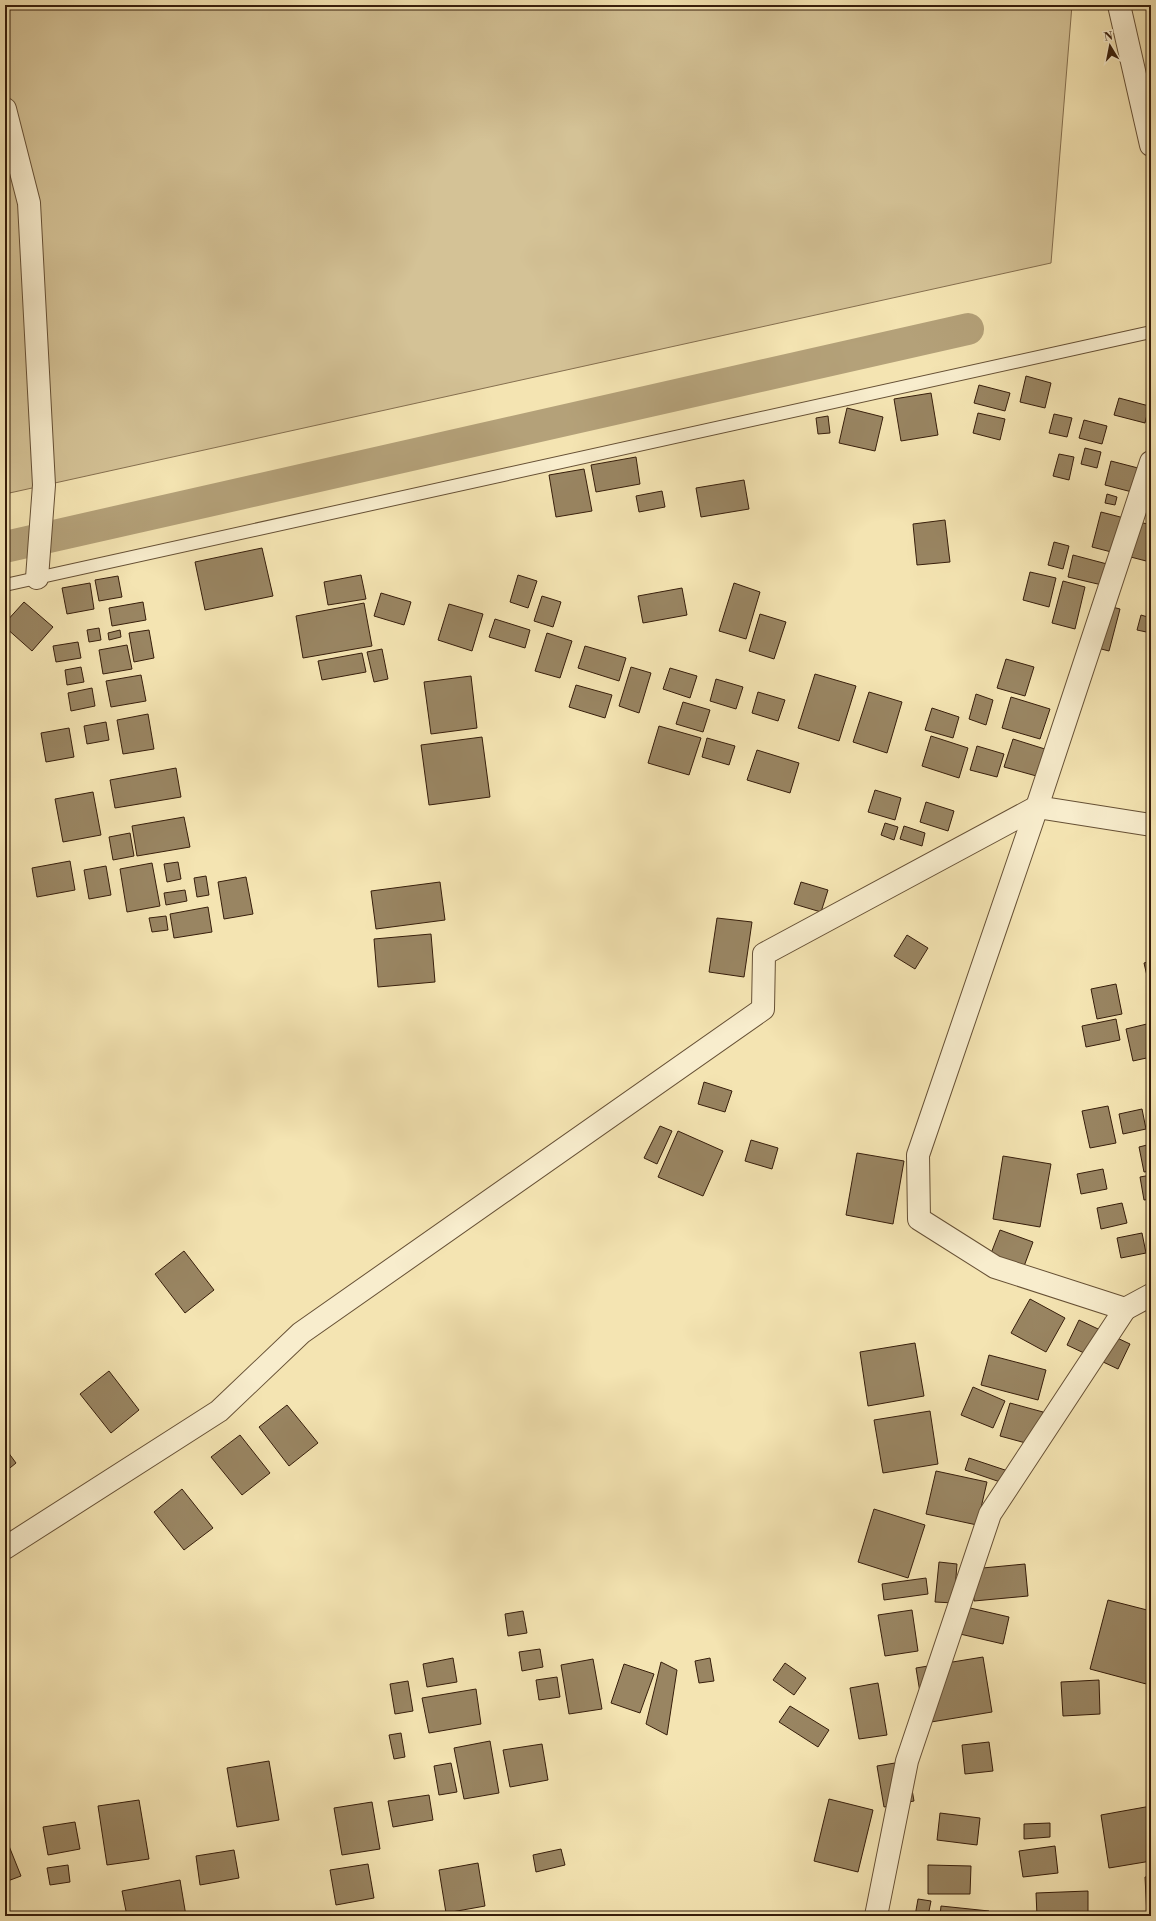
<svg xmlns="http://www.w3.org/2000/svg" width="1156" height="1921" font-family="'Libre Bodoni',serif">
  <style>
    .green { fill: #d4c296; stroke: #867050 }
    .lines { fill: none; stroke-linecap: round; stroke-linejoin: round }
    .canal { stroke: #b4a179; stroke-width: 32 }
    .building { fill: #998562; stroke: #371e0b }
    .lane-casing { stroke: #665035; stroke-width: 14 }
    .street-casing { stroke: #665035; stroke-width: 24 }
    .lane { stroke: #f8edcd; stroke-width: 12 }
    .street { stroke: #f8edcd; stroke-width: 22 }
  </style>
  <rect width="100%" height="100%" fill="#f4e4b2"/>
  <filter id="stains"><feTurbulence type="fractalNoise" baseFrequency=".005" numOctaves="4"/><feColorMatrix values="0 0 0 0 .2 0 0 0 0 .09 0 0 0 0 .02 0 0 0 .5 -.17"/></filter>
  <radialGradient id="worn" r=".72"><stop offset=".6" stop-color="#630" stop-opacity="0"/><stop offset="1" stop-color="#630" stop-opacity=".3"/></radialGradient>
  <polygon class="green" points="5,5 1072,5 1051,263 5,494"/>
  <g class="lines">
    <polyline class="canal" points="5,547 968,329"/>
  </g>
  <g class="building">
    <polygon points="1026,376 1051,383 1045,408 1020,402"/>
    <polygon points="979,385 1010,393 1005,411 974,403"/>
    <polygon points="931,393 938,435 901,441 894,399"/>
    <polygon points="1119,398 1149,406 1145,423 1114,415"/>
    <polygon points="847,408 883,417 875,451 839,443"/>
    <polygon points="978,413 1005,419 1000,440 973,433"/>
    <polygon points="1054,414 1072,418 1067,437 1049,433"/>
    <polygon points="828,416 830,433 818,434 816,418"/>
    <polygon points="1084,420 1107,426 1102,444 1079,438"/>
    <polygon points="1085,448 1101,452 1097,468 1081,464"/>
    <polygon points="1059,454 1074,457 1069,480 1053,476"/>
    <polygon points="636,457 640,484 596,492 591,465"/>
    <polygon points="1111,461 1138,468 1132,492 1105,485"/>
    <polygon points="584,469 592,511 556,517 549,475"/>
    <polygon points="744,480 749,509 701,517 696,488"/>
    <polygon points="662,491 665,507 639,512 636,496"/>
    <polygon points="1107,494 1117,497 1115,505 1105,503"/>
    <polygon points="1101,512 1151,525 1150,562 1092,547"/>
    <polygon points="945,520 950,562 917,565 913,524"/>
    <polygon points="1054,542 1069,546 1063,569 1048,565"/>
    <polygon points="262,548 273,596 205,610 195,562"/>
    <polygon points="1073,555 1107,564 1102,585 1068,577"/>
    <polygon points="1030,572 1056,578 1049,607 1023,600"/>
    <polygon points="361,575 366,599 328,605 324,582"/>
    <polygon points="518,575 537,581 528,608 510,602"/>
    <polygon points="118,576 122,597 99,601 95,580"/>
    <polygon points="1063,581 1085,587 1075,629 1052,623"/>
    <polygon points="90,583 94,609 67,614 62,588"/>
    <polygon points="734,583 760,592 746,639 719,631"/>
    <polygon points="682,588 687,615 643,623 638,596"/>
    <polygon points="381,593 411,602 404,625 374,616"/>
    <polygon points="542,596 561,602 553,627 534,621"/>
    <polygon points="24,602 53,627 32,651 5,627 5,623"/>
    <polygon points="143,602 146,620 112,626 109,608"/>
    <polygon points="1093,602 1120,609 1109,651 1082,644"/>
    <polygon points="364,603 372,646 303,658 296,616"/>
    <polygon points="449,604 483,614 472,651 438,640"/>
    <polygon points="760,614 786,622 774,659 749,651"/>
    <polygon points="1141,615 1151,618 1151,633 1137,630"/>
    <polygon points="495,619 530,630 525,648 489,637"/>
    <polygon points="99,628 101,640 89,642 87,630"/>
    <polygon points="120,630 121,637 109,640 108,633"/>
    <polygon points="149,630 154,658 134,662 129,633"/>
    <polygon points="547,633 572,641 560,678 535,671"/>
    <polygon points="78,642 81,658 56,662 53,646"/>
    <polygon points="127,645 132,669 103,674 99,650"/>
    <polygon points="585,646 626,658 619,681 578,668"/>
    <polygon points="382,649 388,679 374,682 367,652"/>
    <polygon points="362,653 366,672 322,680 318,661"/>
    <polygon points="1006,659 1034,667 1025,696 997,688"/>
    <polygon points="81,667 84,682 67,685 65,670"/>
    <polygon points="631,667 651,673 639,713 619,706"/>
    <polygon points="670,668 697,676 690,698 663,689"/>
    <polygon points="815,674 856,686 839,741 798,728"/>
    <polygon points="141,675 146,701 111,707 106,681"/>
    <polygon points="471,676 477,728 431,734 424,682"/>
    <polygon points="716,679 743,687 736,709 710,701"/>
    <polygon points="576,685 612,695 605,718 569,707"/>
    <polygon points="92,688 95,706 71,711 68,693"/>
    <polygon points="758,692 785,700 778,721 752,713"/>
    <polygon points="869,692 902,702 887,753 853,742"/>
    <polygon points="976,694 993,700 986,725 969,719"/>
    <polygon points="1011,697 1050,709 1040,739 1002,728"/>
    <polygon points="683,702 710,710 703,732 676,724"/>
    <polygon points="932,708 959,717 953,738 925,730"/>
    <polygon points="148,714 154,749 123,754 117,720"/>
    <polygon points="106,722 109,740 87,744 84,726"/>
    <polygon points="659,726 701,738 689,775 648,763"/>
    <polygon points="69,728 74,757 46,762 41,733"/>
    <polygon points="931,736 968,748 959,778 922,766"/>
    <polygon points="482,737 490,797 429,805 421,745"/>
    <polygon points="707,738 735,746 729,765 702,757"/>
    <polygon points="1013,739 1048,750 1040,777 1004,767"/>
    <polygon points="977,746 1004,754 997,777 970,770"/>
    <polygon points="757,750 799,763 790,793 747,780"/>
    <polygon points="176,768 181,797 115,808 110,780"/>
    <polygon points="875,790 901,798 895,820 868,812"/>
    <polygon points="93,792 101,835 63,842 55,799"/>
    <polygon points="926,802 954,811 948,831 920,822"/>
    <polygon points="184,817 190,847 137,856 132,826"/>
    <polygon points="885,823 898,827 894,840 881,835"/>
    <polygon points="904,826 925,833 922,846 900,839"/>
    <polygon points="130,833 134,856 113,860 109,837"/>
    <polygon points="70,861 75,890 37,897 32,868"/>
    <polygon points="178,862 181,879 167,882 164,864"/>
    <polygon points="152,863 160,906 127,912 120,869"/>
    <polygon points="106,866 111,895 89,899 84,870"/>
    <polygon points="206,876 209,895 197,897 194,878"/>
    <polygon points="246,877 253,914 224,919 218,882"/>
    <polygon points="440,882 445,920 376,929 371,891"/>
    <polygon points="801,882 828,890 821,912 794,904"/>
    <polygon points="185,890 187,901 166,905 164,893"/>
    <polygon points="208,907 212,932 174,938 170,914"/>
    <polygon points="166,916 168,930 152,932 149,918"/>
    <polygon points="717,918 752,922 744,977 709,972"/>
    <polygon points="431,934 435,982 378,987 374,939"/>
    <polygon points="907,935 928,948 915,969 894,956"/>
    <polygon points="1151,961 1151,989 1150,989 1144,963"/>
    <polygon points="1116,984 1122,1014 1097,1019 1091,989"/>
    <polygon points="1116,1019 1120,1040 1086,1047 1082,1026"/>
    <polygon points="1151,1023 1151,1057 1133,1061 1126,1029"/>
    <polygon points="704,1082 732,1091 725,1112 698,1104"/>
    <polygon points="1108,1106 1116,1143 1090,1148 1082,1111"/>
    <polygon points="1142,1109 1146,1129 1123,1134 1119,1114"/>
    <polygon points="660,1126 672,1131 657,1164 644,1158"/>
    <polygon points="678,1131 723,1151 703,1196 658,1177"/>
    <polygon points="751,1140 778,1148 772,1169 745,1161"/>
    <polygon points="1151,1144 1151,1171 1144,1172 1139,1147"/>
    <polygon points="857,1153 904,1161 893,1224 846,1215"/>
    <polygon points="1003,1156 1051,1164 1040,1227 993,1219"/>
    <polygon points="1103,1169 1107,1189 1081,1194 1077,1174"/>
    <polygon points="1151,1175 1151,1199 1144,1200 1140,1177"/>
    <polygon points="1122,1203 1127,1223 1101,1229 1097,1208"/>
    <polygon points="1000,1230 1033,1242 1023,1269 990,1256"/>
    <polygon points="1142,1233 1146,1253 1121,1258 1117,1238"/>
    <polygon points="184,1251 214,1290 185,1313 155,1274"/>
    <polygon points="1030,1299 1065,1318 1046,1352 1011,1333"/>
    <polygon points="1079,1320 1130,1344 1118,1369 1067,1345"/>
    <polygon points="915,1343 924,1396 868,1406 860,1352"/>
    <polygon points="989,1355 1046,1370 1038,1400 981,1385"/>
    <polygon points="109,1371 139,1410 111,1433 80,1394"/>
    <polygon points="973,1387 1005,1401 993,1428 961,1415"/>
    <polygon points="1010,1403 1043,1412 1033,1445 1000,1436"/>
    <polygon points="287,1405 318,1443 289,1466 259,1427"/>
    <polygon points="930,1411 938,1464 883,1473 874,1420"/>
    <polygon points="240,1435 270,1473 242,1495 211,1457"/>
    <polygon points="5,1448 16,1463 5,1472"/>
    <polygon points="969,1458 1017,1474 1012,1486 965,1470"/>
    <polygon points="936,1471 987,1482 977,1525 926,1514"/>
    <polygon points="182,1489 213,1528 184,1550 154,1512"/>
    <polygon points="874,1509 925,1525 908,1578 858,1562"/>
    <polygon points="939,1562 957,1564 954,1603 935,1602"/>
    <polygon points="1025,1564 1028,1596 974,1601 972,1569"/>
    <polygon points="926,1578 928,1594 884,1600 882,1584"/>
    <polygon points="1108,1600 1151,1611 1150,1685 1090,1669"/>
    <polygon points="966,1607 1009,1617 1003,1644 960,1634"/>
    <polygon points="912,1610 918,1651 885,1656 878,1615"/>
    <polygon points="523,1611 527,1633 508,1636 505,1614"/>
    <polygon points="540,1649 543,1667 522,1671 519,1652"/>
    <polygon points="983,1657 992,1712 925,1723 916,1668"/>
    <polygon points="453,1658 457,1682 427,1687 423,1664"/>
    <polygon points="710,1658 714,1681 699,1683 695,1661"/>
    <polygon points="593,1659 602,1709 569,1714 561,1665"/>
    <polygon points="661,1662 677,1670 667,1735 646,1724"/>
    <polygon points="785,1663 806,1678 794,1695 773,1680"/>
    <polygon points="624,1664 654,1674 640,1713 611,1703"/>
    <polygon points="557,1677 560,1697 539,1700 536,1680"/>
    <polygon points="1099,1680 1100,1714 1063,1716 1061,1682"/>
    <polygon points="408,1681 413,1711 395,1714 390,1684"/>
    <polygon points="878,1683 887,1735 859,1739 850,1688"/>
    <polygon points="476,1689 481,1724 429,1733 422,1698"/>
    <polygon points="790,1706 829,1730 818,1747 779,1722"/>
    <polygon points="401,1733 405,1757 394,1759 389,1735"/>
    <polygon points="490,1741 499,1793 464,1799 454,1748"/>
    <polygon points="989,1742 993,1771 965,1774 962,1745"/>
    <polygon points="542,1744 548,1780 510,1787 503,1750"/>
    <polygon points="269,1761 279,1820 237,1827 227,1768"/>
    <polygon points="907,1761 914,1801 884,1807 877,1766"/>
    <polygon points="451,1763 457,1792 439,1795 434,1766"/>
    <polygon points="429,1795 433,1820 393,1827 388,1801"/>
    <polygon points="829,1799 873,1810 858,1872 814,1861"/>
    <polygon points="139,1800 149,1859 107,1865 98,1806"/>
    <polygon points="372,1802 380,1849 342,1855 334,1808"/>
    <polygon points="1151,1806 1151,1861 1109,1868 1101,1815"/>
    <polygon points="940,1813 980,1818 977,1845 937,1840"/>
    <polygon points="75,1822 80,1849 48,1855 43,1827"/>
    <polygon points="1050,1823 1050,1837 1024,1839 1024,1824"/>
    <polygon points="5,1836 21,1876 5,1882"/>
    <polygon points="1055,1846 1058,1873 1023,1877 1019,1851"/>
    <polygon points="561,1849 565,1865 536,1872 533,1855"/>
    <polygon points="234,1850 239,1878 200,1885 196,1856"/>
    <polygon points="478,1863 485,1906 446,1913 439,1870"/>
    <polygon points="368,1864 374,1898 336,1905 330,1870"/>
    <polygon points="68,1865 70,1882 50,1885 47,1868"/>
    <polygon points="928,1865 971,1866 970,1894 928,1894"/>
    <polygon points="1151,1876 1151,1916 1147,1916 1145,1877"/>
    <polygon points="180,1880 186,1916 127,1916 122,1891"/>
    <polygon points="1088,1891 1088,1916 1037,1916 1036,1893"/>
    <polygon points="918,1899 931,1901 928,1916 915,1916"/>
    <polygon points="941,1906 989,1911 988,1916 940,1916"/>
  </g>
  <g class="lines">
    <g class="lane-casing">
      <polyline id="lane" points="5,585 1151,332"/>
    </g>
    <g class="street-casing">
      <g id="street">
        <polyline points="1119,5 1151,145"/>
        <polyline points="5,109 29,203 44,485 37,578"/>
        <polyline points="1151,462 1037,807 918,1155 919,1219 995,1267 1125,1309 1151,1295"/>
        <polyline points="5,1548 219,1411 301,1333 763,1009 764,954 1037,807 1151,825"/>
        <polyline points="876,1916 907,1761 990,1514 1125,1309"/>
      </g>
    </g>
    <use href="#lane" class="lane"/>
    <use href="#street" class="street"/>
  </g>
  <rect width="1156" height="1921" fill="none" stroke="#f4e4b2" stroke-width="20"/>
  <rect x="6" y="6" width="1144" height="1909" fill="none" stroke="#371e0b" stroke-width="2"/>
  <rect x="10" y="10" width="1136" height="1901" fill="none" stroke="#371e0b"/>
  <g transform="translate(1110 46) rotate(350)" stroke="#f8edcd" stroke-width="3" paint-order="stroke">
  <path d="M0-3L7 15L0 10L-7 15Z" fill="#371e0b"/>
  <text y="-6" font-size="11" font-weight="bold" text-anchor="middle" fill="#371e0b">N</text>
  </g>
  <rect width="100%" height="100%" filter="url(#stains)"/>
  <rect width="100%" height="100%" fill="url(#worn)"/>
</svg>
